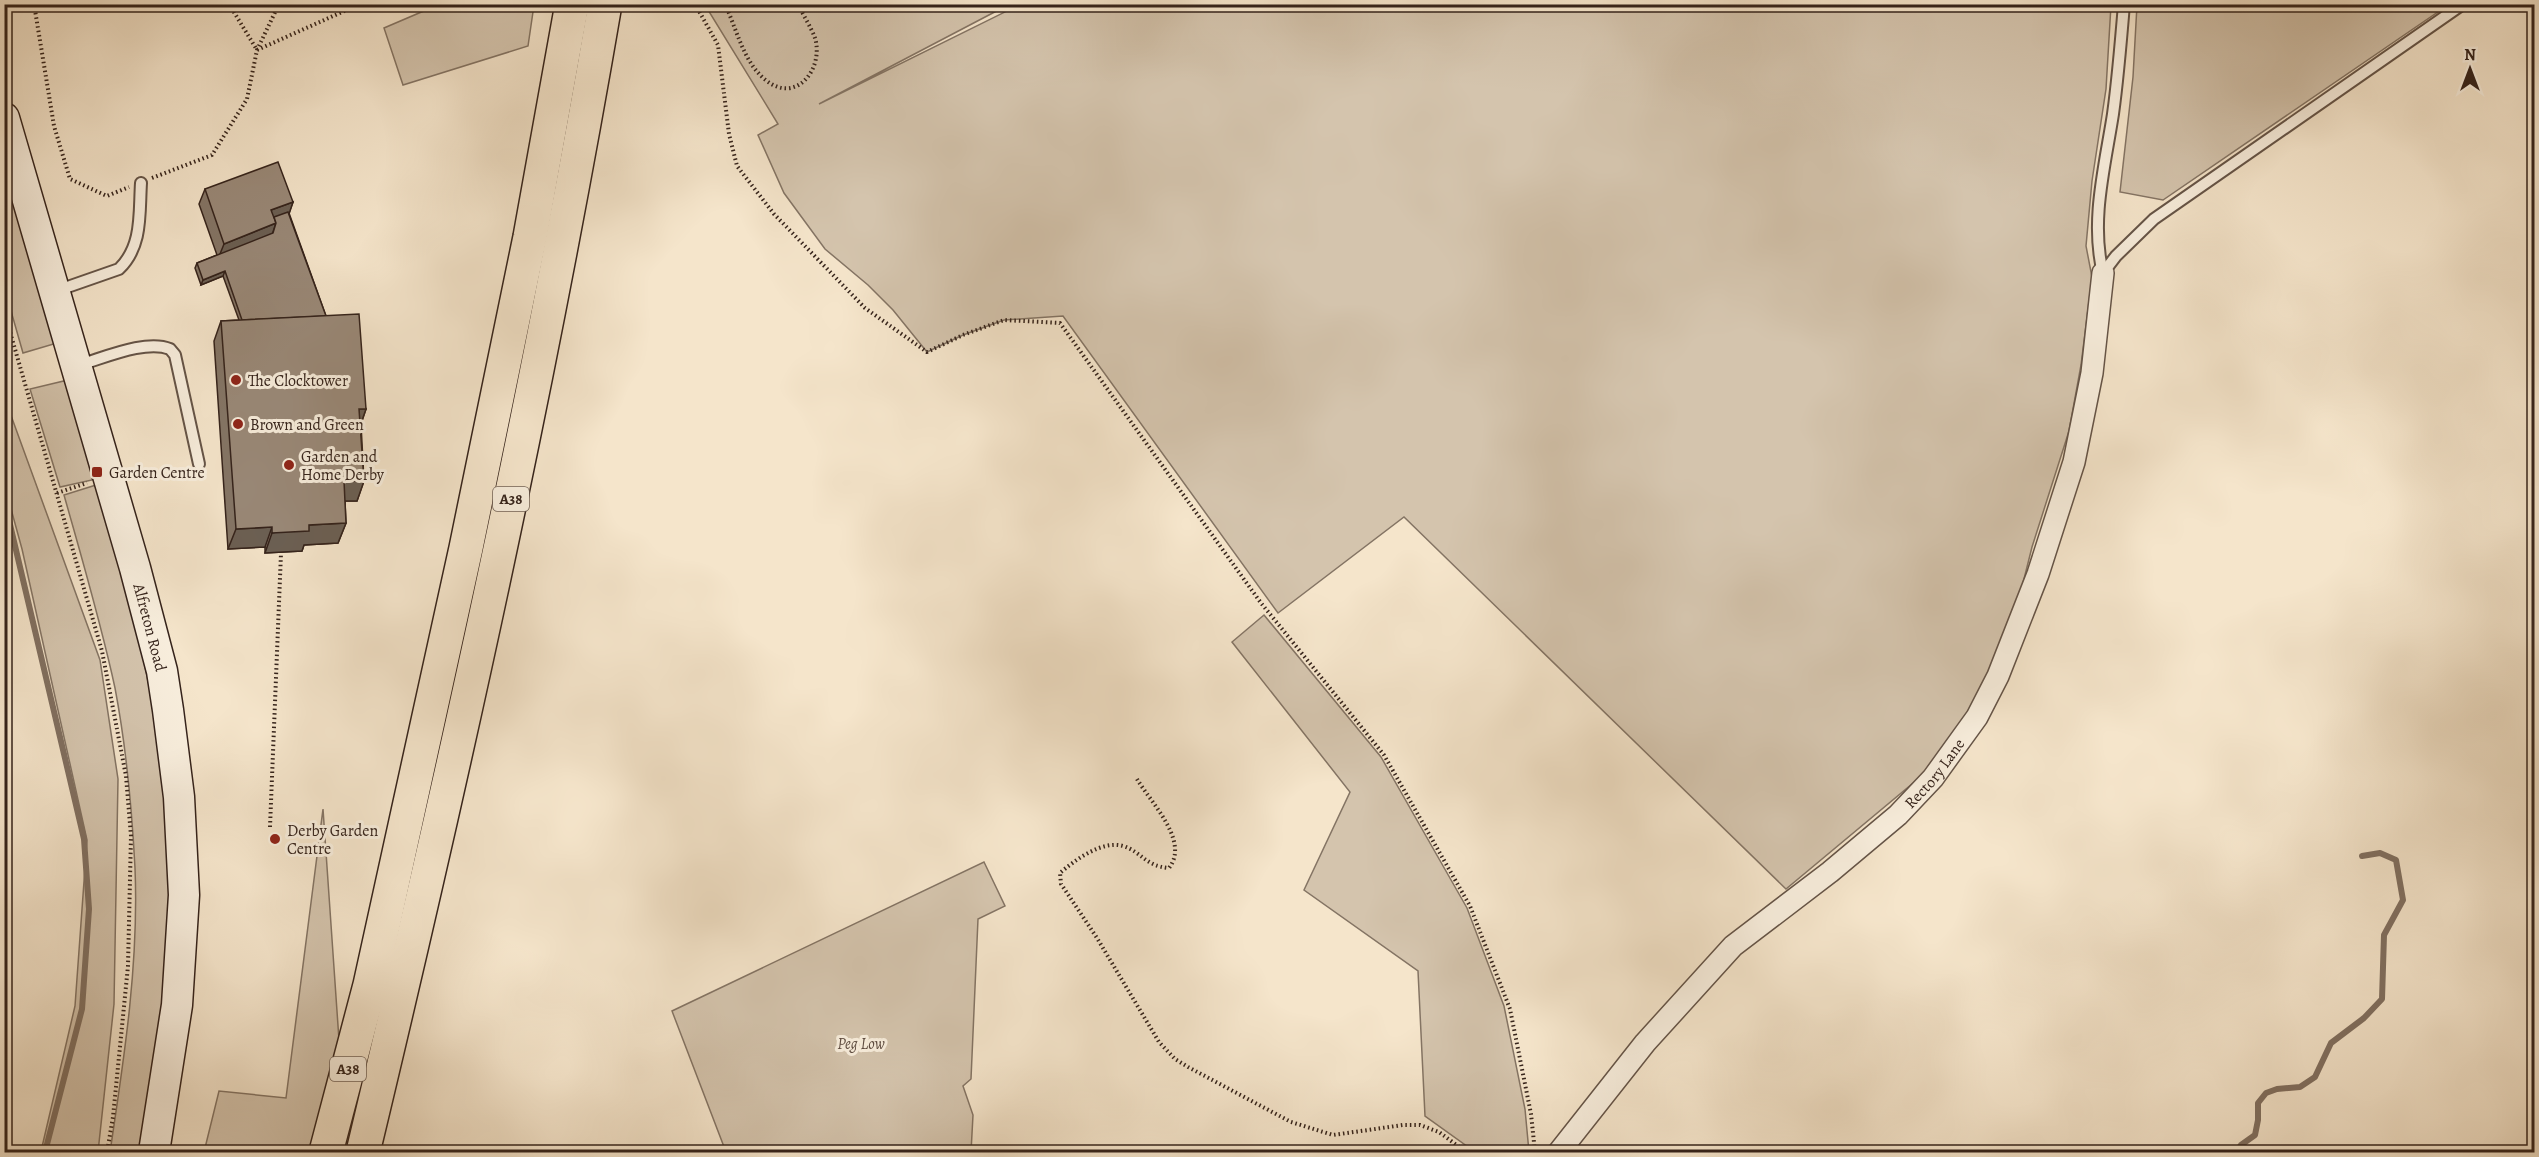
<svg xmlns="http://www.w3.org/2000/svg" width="2539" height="1157" font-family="Alegreya,serif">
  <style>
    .green { fill: #d4c4ad; stroke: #847464; stroke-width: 1.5 }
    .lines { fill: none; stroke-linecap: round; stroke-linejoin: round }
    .stream { stroke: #817061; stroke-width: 6 }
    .lane-casing { stroke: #655447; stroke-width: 14 }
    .street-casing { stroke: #655447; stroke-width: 24 }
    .secondary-casing { stroke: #35231b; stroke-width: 33 }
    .highway-casing { stroke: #35231b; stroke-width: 36 }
    .path { stroke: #35231b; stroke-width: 4; stroke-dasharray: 1.5 3; stroke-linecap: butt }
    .lane { stroke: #f8eedd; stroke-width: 10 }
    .street { stroke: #f8eedd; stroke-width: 21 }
    .secondary { stroke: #f8eedd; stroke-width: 30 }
    .highway { stroke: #f5e5cb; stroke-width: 33 }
    .wall { fill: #847566; stroke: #35231b; stroke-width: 1.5 }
    .shaded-wall { fill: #6b5f53; stroke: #35231b; stroke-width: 1.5 }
    .building { fill: #987; stroke: #35231b; stroke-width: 1.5 }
    .poi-dot { fill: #8f2418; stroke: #f8eedd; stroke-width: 2 }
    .labels { text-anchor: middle; stroke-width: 6; stroke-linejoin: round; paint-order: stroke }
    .shield { fill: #f8eedd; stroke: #706055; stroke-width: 1.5 }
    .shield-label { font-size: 15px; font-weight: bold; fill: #35231b }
    .poi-label { font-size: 16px; fill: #35231b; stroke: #f8eedd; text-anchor: start }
    .street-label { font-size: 16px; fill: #35231b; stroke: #f8eedd }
    .park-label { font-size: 16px; font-style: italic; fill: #5d4b40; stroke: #f8eedd }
  </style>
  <rect width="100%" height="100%" fill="#f5e5cb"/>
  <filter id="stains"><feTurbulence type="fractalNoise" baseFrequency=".00333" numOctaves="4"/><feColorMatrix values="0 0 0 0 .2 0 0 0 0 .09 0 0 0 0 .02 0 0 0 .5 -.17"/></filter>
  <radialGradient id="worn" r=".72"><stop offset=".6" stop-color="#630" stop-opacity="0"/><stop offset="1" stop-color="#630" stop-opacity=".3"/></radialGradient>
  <g class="green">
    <polygon points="432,5 534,5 528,46 403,85 384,28 433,7"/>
    <polygon points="705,5 1008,5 819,104 1019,5 2111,5 2106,89 2092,181 2086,246 2092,277 2081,365 2069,431 2032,547 2018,603 1960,744 1786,889 1404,517 1278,613 1063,316 1004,320 963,335 927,352 893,310 868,285 825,249 784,193 758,135 778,124"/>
    <polygon points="2137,5 2137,4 2448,5 2163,200 2120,192 2133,77"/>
    <polygon points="4,156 57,343 23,353 5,290"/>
    <polygon points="68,380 95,471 91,472 92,480 60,487 30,389"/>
    <polygon points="5,399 100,660 118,779 114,1004 98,1152 32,1152 42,1147 75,1006 87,840 22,549 5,487"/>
    <path d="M96,485C135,611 166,731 170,863C172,960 156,1057 142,1152H110C124,1059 139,963 135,868C132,810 126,746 115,688C101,623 82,559 64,495Z"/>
    <polygon points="1264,615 1381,757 1467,908 1504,1006 1525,1109 1529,1152 1489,1152 1471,1149 1425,1116 1418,971 1304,890 1350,792 1232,642"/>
    <polygon points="323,809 339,1040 309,1152 204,1152 219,1091 286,1098"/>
    <polygon points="984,862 1005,906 978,919 971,1079 963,1086 973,1115 971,1152 726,1152 672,1011"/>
  </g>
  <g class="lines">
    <g class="stream">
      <polyline points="4,499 84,839 89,909 82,1009 45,1152"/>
      <polyline points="2236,1152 2241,1145 2255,1135 2258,1120 2258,1103 2266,1093 2277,1089 2300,1087 2315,1077 2331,1043 2364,1018 2382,999 2384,935 2403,900 2396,860 2380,853 2362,856"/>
    </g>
    <g class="lane-casing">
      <g id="lane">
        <polyline points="2103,273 2116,256 2154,219 2463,4"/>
        <path d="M2103,273C2090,221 2105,166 2113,114C2118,78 2121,41 2124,4"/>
        <path d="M56,291L119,269C143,246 139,213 141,183"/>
        <path d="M79,365C104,358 146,339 170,349L175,355L199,464"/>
      </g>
    </g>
    <g class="street-casing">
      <g id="street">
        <path id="s1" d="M1559,1152L1645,1043L1733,946L1830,872L1898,815L1933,778L1977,717L1998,676L2038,574L2074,462L2092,373L2103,273"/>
      </g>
    </g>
    <g class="secondary-casing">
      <g id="secondary">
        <path id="s2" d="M4,118L135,568L162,671L168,710L179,797L184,895L177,1005L154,1152"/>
      </g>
    </g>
    <g class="highway-casing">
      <g id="highway">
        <polyline points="326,1152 370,985 466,548 530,237 572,4"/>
        <path d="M363,1152C454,772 539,390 605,4"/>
      </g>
    </g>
    <g class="path">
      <polyline points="34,4 54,126 70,179 107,196 129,187"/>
      <polyline points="229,4 257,50 360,4"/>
      <polyline points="695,4 718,45 729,134 737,166 774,214 865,308 927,352 963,335 1004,320 1060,323 1261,603 1384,755 1470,906 1510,1009 1531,1114 1535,1152"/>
      <path d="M725,4C737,30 744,64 767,81C797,104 824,68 815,38C811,27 803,15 798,4"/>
      <polyline points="152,178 212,155 247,99 257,50 279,4"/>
      <polyline points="4,311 102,651 126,776 131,836 128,966 113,1117 107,1152"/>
      <polyline points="57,493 87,483"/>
      <path d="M1137,779C1151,803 1190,841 1169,868C1145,866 1142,852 1123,846C1102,840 1075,860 1060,873L1061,884L1097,938L1159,1042L1175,1059L1188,1067L1291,1122L1333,1135L1403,1125H1420L1439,1132L1466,1152"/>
      <polyline points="270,827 281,553"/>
    </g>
    <use href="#lane" class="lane"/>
    <use href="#street" class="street"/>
    <use href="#secondary" class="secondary"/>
    <use href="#highway" class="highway"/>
  </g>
  <polygon class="wall" points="205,189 293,202 289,213 326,316 366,409 361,424 364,481 357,501 345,501 346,523 338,543 304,545 302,551 265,553 265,547 228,549 214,341 221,321 239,320 223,276 201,285 195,268 197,263 217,255 199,204"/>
  <g class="shaded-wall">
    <polygon points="293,202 288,217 267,220 271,210"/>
    <polygon points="276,223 271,238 218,259 224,244"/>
    <polygon points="225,271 223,276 201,285 203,280"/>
    <polygon points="359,409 366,409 359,429"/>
    <polygon points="344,481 364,481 357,501 337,501"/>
    <polygon points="346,523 338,543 304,545 302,551 265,553 272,533 309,525"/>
    <polygon points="272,527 265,547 228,549 236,529"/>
  </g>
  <g class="building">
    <polygon points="278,162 293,202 271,210 276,223 224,244 205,189"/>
    <polygon points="288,212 326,316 242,320 225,271 203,280 197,263 273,233 276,223 274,217"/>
    <polygon points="359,314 366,409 359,409 364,481 344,481 346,523 309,525 309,531 272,533 272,527 236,529 221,321"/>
  </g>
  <g class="poi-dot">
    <circle cx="236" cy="380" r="6"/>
    <circle cx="238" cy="424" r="6"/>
    <circle cx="289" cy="465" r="6"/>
    <rect x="91" y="466" width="12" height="12" rx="3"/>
    <circle cx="275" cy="839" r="6"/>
  </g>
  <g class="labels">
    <g class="shield">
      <rect x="493" y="487" width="36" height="24" rx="4.5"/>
      <rect x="330" y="1057" width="36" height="24" rx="4.5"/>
    </g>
    <g class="shield-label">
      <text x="511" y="504">A38</text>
      <text x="348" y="1074">A38</text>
    </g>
    <g class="poi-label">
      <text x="248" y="386">The Clocktower</text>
      <text x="250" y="430">Brown and Green</text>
      <text x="301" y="462">Garden and<tspan x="301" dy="18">Home Derby</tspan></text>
      <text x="109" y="478">Garden Centre</text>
      <text x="287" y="836">Derby Garden<tspan x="287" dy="18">Centre</tspan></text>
    </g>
    <g class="street-label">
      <text dy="6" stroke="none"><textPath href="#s2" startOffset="530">Alfreton Road</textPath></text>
      <text dy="6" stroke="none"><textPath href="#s1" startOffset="536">Rectory Lane</textPath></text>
    </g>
    <g class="park-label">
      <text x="861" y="1049">Peg Low</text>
    </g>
  </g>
  <rect width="2539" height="1157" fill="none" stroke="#f5e5cb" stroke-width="24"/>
  <rect x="6" y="6" width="2527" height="1145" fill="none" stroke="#35231b" stroke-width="3"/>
  <rect x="12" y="12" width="2515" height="1133" fill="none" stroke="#35231b" stroke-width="1.5"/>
  <g transform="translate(2470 69)" stroke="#f8eedd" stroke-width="4.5" paint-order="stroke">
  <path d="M0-4.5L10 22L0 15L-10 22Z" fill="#35231b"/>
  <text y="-9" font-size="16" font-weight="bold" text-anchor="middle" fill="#35231b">N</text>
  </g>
  <rect width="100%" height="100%" filter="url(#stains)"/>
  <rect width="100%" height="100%" fill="url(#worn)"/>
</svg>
